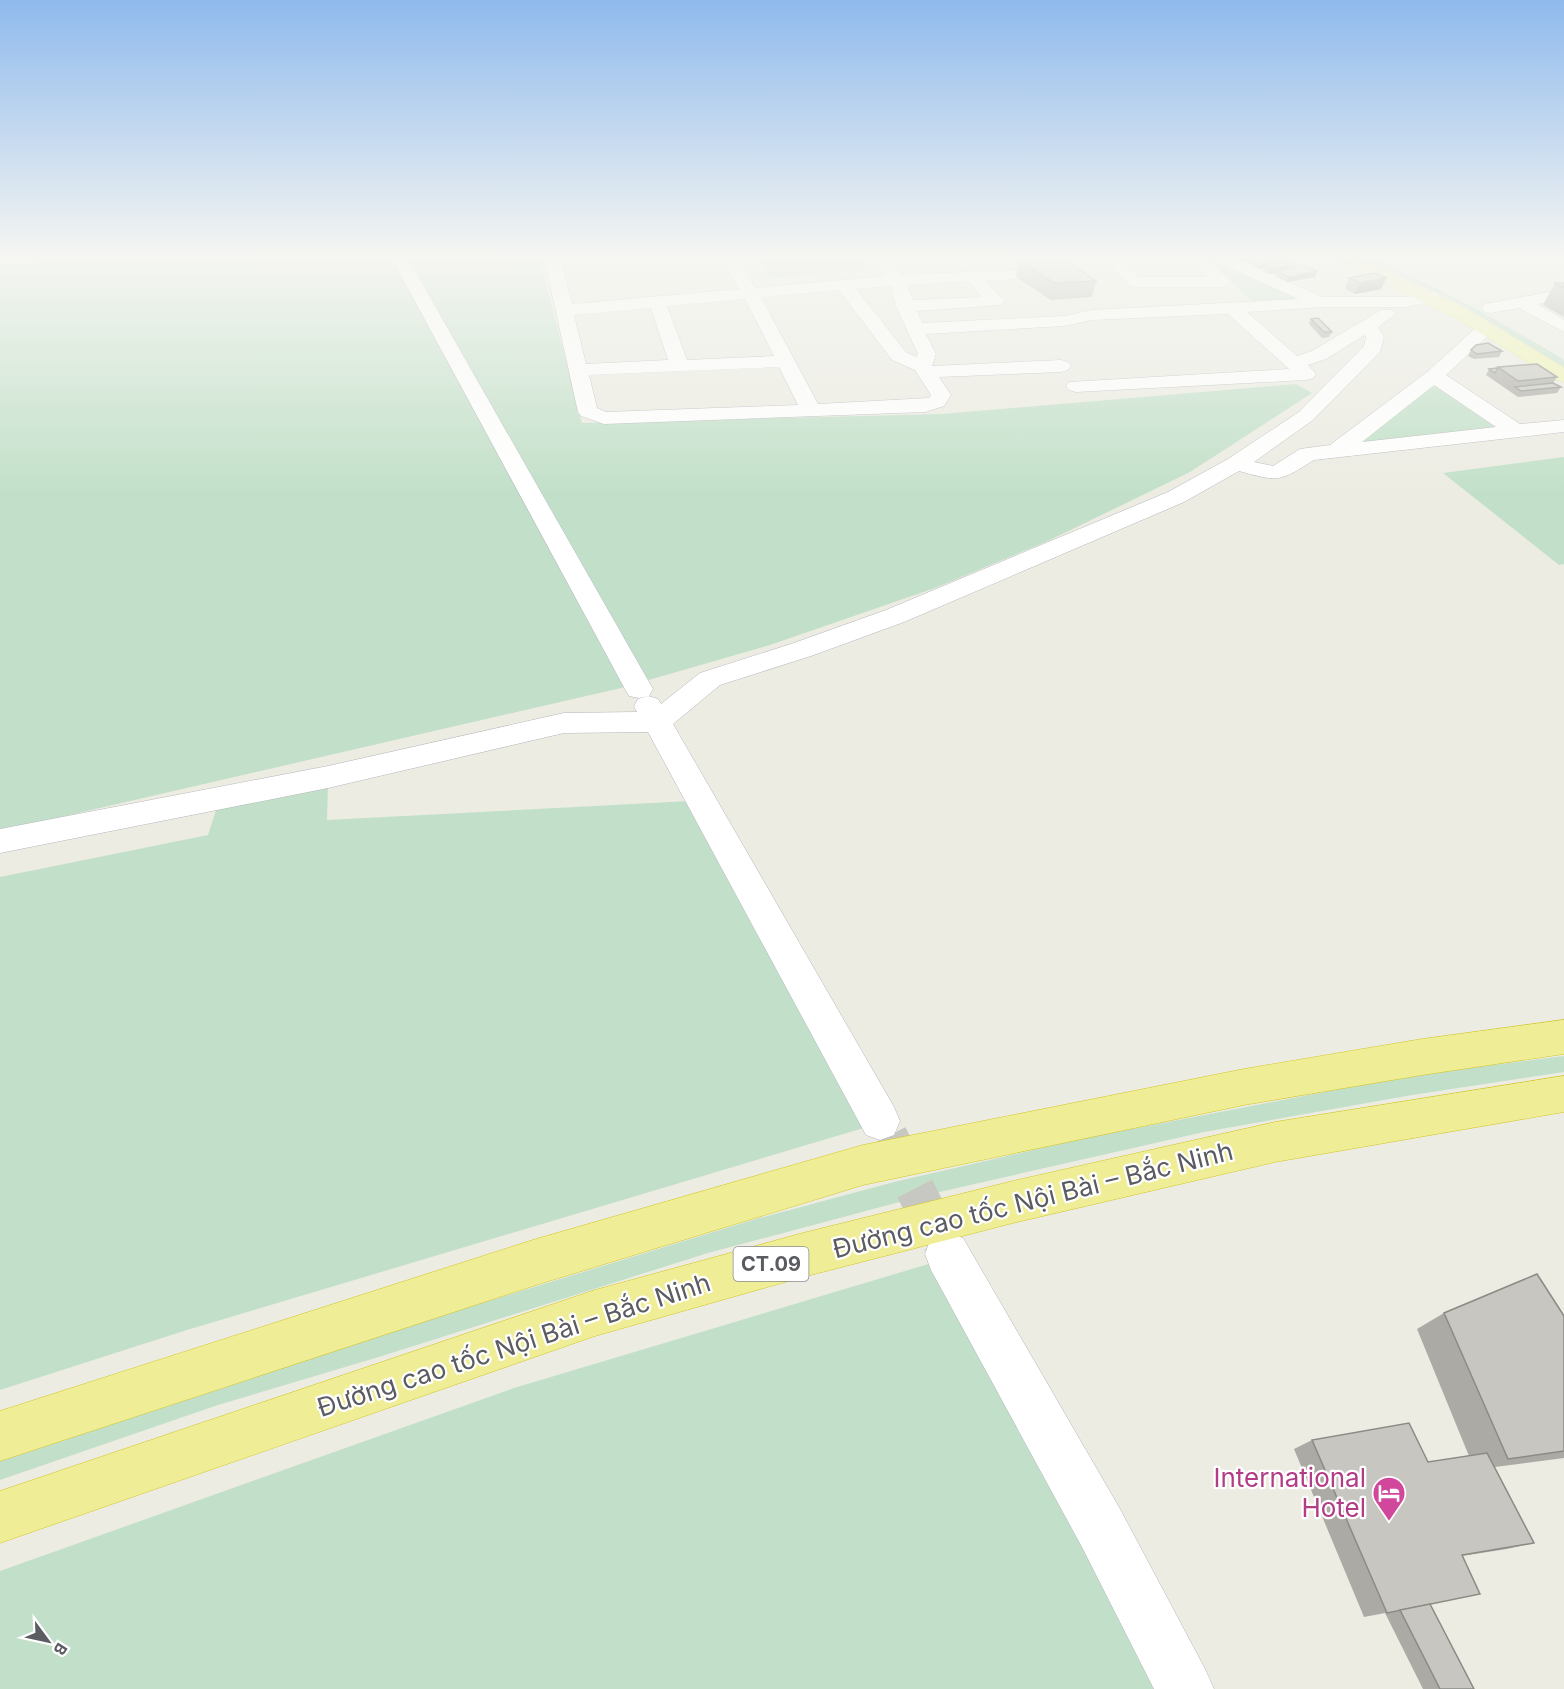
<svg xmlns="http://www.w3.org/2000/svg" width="1564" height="1689" font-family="Inter,sans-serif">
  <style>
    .green { fill: #c2e0c9 }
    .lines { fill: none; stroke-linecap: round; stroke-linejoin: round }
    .minor-tunnel { stroke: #c8c8c3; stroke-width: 39; stroke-dasharray: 39 20; stroke-linecap: butt }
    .minor-casing { stroke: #b5b6bb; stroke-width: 1 }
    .major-casing { stroke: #dfda68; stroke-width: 1 }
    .highway-casing { stroke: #d3c41c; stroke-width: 1 }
    .minor { fill: #fff; fill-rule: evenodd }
    .major { fill: #eff4af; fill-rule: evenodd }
    .highway { fill: #efee96; fill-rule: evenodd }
    .wall { fill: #abaaa5 }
    .shaded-wall { fill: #8b8b86 }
    .building { fill: #c7c6c0; stroke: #8b8b86; stroke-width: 1.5 }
    .labels { text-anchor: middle; stroke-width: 4.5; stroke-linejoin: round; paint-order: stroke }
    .shield { fill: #fff; stroke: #8c8d91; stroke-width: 1.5 }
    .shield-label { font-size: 20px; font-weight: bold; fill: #5b5c62 }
    .near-street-label { font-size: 26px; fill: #5b5c62; stroke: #fff }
    .near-hotel-label { font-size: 26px; fill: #b23c85; stroke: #fff; text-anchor: end }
  </style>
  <rect width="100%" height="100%" fill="#ecece3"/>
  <g class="green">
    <polygon points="295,257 539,257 582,423 942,414 1296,384 1312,393 1190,472 1048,541 935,588 770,645 621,688 0,831 0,264"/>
    <polygon points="759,257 857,257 867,269 771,278"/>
    <polygon points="1206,257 1218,257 1307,298 1255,304"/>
    <path d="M1359,257C1375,257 1392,267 1406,274C1461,299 1513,329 1564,360V367L1462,305Z"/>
    <polygon points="1433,386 1440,387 1500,428 1367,442 1361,440"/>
    <polygon points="1564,457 1564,564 1559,565 1443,473"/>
    <polygon points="328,787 327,820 690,801 867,1127 187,1330 0,1390 0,877 208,835 216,810"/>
    <polygon points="1564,1056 1564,1072 1412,1095 1204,1132 926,1195 708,1253 382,1356 218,1405 0,1480 0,1459 430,1319 756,1219 894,1182 1085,1138 1407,1076"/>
    <polygon points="935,1262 1160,1689 0,1689 0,1571 514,1388"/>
  </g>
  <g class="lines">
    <polyline class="minor-tunnel" points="888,1136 942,1242"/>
    <g class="minor-casing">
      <g id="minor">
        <polygon points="391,257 407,257 653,689 649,696 639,698 629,696 625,689"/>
        <path d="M544,257H560L572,304L739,289L720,257H736L755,288L885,276L871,257H887L902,275L1027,269L1019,257H1035L1046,273L1038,278L985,281L1004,301L1001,305L917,311L922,323L1064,316L1092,310L1298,299L1214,260L1212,257H1233L1322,297H1406L1431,292L1437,293L1440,297L1437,301L1406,307H1325L1247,312L1297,356L1312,351L1381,310H1393L1396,314L1378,327L1384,337L1380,352L1313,420L1254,462L1273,466L1300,449L1330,445L1427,372L1480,324H1492L1495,328L1492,332L1446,375L1520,424L1564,420V432L1314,460C1279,482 1279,482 1239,471L1184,502L904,622L811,656L720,685L673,724L894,1107L900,1121L894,1135L880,1140L866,1135L648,732L564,733L328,788L0,853V829L328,766L564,713L637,712L634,706L638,699L648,696L658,699L661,704L700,673L791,644L886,610L1168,492L1228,459L1299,412L1364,346L1366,337L1365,335L1326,359L1308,365L1316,374L1313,378L1306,380L1076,392L1069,390L1066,386L1069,382L1289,369L1228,314L1092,320L1064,326L926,334L936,354L932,366L1061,360L1068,362L1071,366L1068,370L1061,372L939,377L951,395L944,406L925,412L604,424L581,416L578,412ZM968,281L982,297L913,300L907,285ZM891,286L896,306L918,354L916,357L906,352L856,289ZM839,290L892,360L915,370L931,395L929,398L818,404L761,297ZM745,299L774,356L687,360L667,306ZM651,308L668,360L586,364L574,315ZM779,367L798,405L606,412L597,408L589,375ZM1434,385L1496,427L1362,442Z"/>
        <polygon points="1102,257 1119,257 1140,277 1208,277 1189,257 1206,257 1231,282 1223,287 1136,287 1130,286"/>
        <polygon points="1564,289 1564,299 1537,304 1564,320 1564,332 1519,308 1491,313 1485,312 1482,308 1485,304 1491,303"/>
        <polygon points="947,1232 963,1238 1120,1509 1205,1669 1214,1689 1154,1689 1082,1547 931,1270 925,1254 931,1238"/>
      </g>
    </g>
    <g class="major-casing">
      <polygon id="major" points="1334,257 1354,257 1468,310 1564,368 1564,382 1557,380 1456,318 1336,260"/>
    </g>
    <g class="highway-casing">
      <g id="highway">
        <polygon points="1564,1020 1564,1054 1422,1075 1244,1105 863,1185 536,1285 0,1461 0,1411 536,1239 863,1145 1244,1069 1422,1039"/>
        <polygon points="1564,1076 1564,1112 1275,1162 1013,1223 803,1277 595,1336 0,1543 0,1491 595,1290 803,1233 1013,1181 1275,1122"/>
      </g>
    </g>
    <use href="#minor" class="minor"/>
    <use href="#major" class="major"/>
    <use href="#highway" class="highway"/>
  </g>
  <g class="wall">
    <polygon points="1237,257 1286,259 1285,262 1315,277 1287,282 1275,276 1277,273 1269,274 1263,272 1264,268 1259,269 1247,263 1248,260 1242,261 1236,258"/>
    <polygon points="1019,261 1096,281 1092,297 1051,300 1016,277"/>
    <polygon points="1349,278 1386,278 1381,289 1355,294 1345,289"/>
    <polygon points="1555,283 1564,283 1564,317 1543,305"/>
    <polygon points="1311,319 1332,332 1329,337 1322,338 1309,324"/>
    <polygon points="1471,350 1502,351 1499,357 1474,359 1468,356"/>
    <polygon points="1498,368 1557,377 1553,383 1561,387 1557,393 1518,397 1486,375 1489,369"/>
    <polygon points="1444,1313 1564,1316 1564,1458 1495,1467 1534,1543 1507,1549 1462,1556 1430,1604 1474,1689 1423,1689 1385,1613 1364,1617 1294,1449 1312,1440 1428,1462 1469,1456 1417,1329"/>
  </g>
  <g class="shaded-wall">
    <polygon points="1243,257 1264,257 1248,258 1248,260 1242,261"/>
    <polygon points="1280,257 1297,257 1286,259 1285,264 1264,266 1264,268 1259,269 1260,264"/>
    <polygon points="1297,264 1295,269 1277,271 1277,273 1269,274 1270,269"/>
    <polygon points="1317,271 1315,277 1287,282 1289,277"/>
    <polygon points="1386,278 1381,289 1355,294 1360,283"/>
  </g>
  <g class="building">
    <polygon points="1062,257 1096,281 1054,283 1019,261"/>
    <polygon points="1254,257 1283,257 1287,258 1260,264 1248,258"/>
    <polygon points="1291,261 1297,264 1270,269 1264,266"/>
    <polygon points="1304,265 1317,271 1289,277 1277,271"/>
    <polygon points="1375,273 1386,278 1360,283 1349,278"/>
    <polygon points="1555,283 1564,283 1564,288"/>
    <polygon points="1318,318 1332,332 1324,332 1311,319"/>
    <polygon points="1488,343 1502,351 1477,354 1471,350 1476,345"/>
    <polygon points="1537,364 1557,377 1518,381 1498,367"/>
    <polygon points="1498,368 1495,373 1489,369"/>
    <polygon points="1553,383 1561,387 1521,391 1515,387"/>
    <polygon points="1537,1274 1564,1316 1564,1451 1508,1459 1444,1313"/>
    <polygon points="1409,1423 1428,1462 1487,1453 1534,1543 1462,1555 1480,1594 1387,1613 1312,1440"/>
    <polygon points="1430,1604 1474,1689 1440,1689 1400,1610"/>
  </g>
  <linearGradient id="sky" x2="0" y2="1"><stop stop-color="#8fbaed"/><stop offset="0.52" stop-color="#f6f6f2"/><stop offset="1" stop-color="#f6f6f2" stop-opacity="0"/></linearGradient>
  <rect width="1564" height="493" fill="url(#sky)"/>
  <defs>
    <g id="hotel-pin" transform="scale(1.725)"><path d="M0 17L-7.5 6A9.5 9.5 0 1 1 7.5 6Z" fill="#d1479c" stroke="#fff"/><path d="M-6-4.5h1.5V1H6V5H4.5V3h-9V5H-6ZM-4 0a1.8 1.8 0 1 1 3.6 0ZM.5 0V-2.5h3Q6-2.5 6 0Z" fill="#fff"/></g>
  </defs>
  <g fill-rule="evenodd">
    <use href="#hotel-pin" x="1389" y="1493"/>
  </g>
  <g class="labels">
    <rect class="shield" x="733.5" y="1247" width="75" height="34" rx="4.5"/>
    <g class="shield-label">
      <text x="771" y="1271">CT.09</text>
    </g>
    <g class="near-street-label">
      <text transform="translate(1033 1200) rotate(-14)" y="9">Đường cao tốc Nội Bài – Bắc Ninh</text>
      <text transform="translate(514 1345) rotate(-18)" y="9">Đường cao tốc Nội Bài – Bắc Ninh</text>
    </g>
    <g class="near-hotel-label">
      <text x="1366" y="1487">International<tspan x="1366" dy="30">Hotel</tspan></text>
    </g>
  </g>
  <g transform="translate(48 1641) rotate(123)" stroke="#ffffff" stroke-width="4.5" paint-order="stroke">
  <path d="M0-4.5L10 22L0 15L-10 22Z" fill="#5b5c62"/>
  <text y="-9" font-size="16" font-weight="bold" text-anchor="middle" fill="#5b5c62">B</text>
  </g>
</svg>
